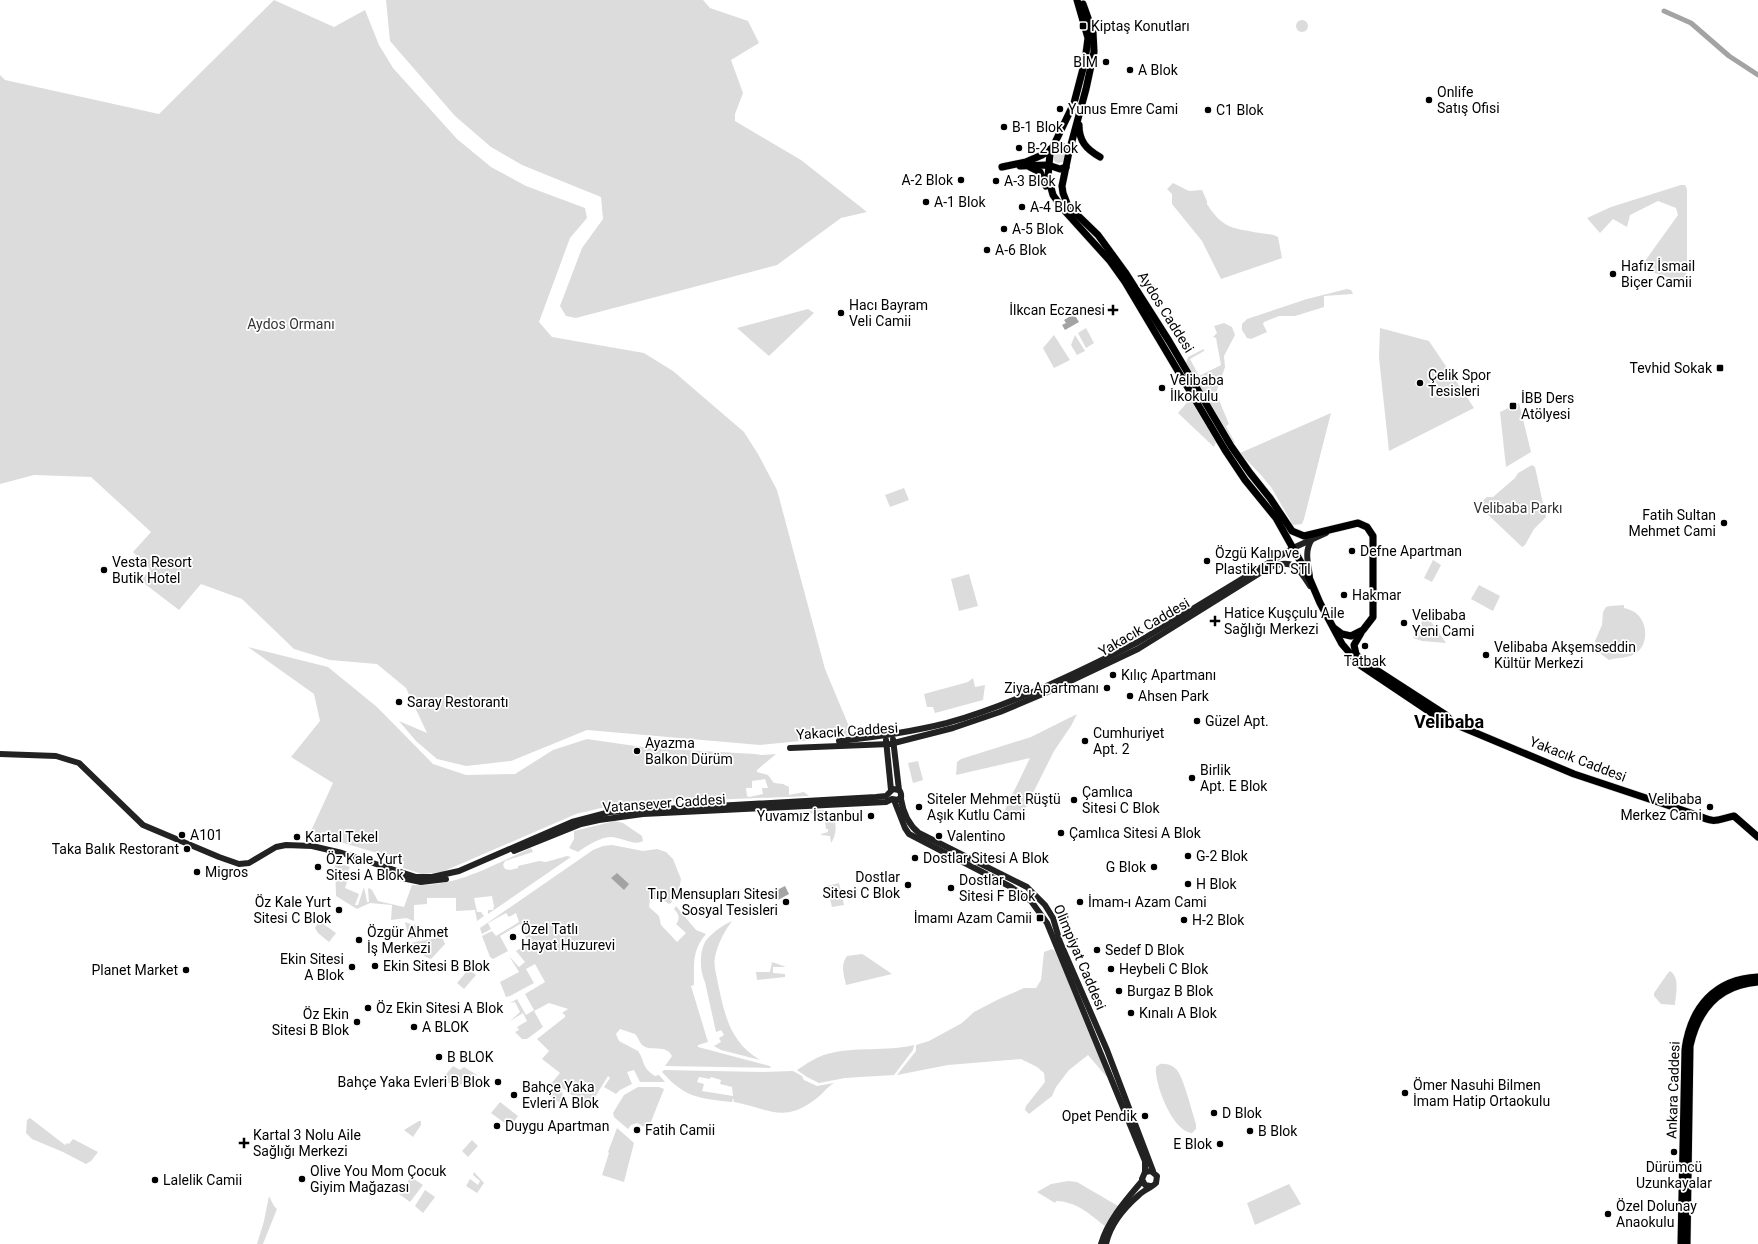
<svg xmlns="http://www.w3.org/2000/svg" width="1758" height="1244" font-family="Roboto,sans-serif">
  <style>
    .green { fill: #dcdcdc; fill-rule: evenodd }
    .water { fill: #a3a3a3 }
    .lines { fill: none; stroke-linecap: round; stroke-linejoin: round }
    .canal { stroke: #a3a3a3; stroke-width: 5 }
    .primary-casing { stroke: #dbdbdb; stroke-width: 8 }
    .secondary { stroke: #222; stroke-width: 6 }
    .primary { stroke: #000; stroke-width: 7 }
    .poi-dot { fill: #000; stroke: #fff; stroke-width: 1.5 }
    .labels { text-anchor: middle; stroke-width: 3.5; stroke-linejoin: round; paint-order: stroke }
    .poi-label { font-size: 14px; fill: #000; stroke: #fff; text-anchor: start }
    .street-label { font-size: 14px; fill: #000; stroke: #fff }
    .park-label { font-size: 14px; fill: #333; stroke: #fff }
    .district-label { font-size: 18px; font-weight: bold; fill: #000; stroke: #fff }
  </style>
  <rect width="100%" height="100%" fill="#fff"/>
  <g class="green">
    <polygon points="274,0 334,27 365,10 379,45 393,68 457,139 491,167 526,186 585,208 587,218 570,238 539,322 552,337 644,353 673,371 744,432 758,454 777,490 825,669 853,736 760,745 587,730 511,761 466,766 437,759 416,741 399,721 427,733 406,688 377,664 330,660 294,649 242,599 201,584 179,610 141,581 150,569 133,552 151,532 91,477 34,475 0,484 0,75 5,80 159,114"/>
    <polygon points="386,0 703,0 710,8 748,21 759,43 731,60 743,93 735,114 735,121 801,160 867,212 841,218 777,265 576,318 566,316 560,306 582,248 603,219 601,197 522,165 491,147 455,116 390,41"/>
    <circle cx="1302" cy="26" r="6"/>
    <circle cx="1059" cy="157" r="6"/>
    <path d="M1173,183L1189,191L1202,190L1207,201V204C1223,229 1232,228 1260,233C1266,234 1273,234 1278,237L1282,258L1221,279L1202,241L1172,204V194L1167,189Z"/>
    <polygon points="1681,185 1685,185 1687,189 1687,266 1685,283 1640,268 1678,215 1676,208 1658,201 1630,215 1627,227 1613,219 1600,233 1587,218 1611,207"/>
    <polygon points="1347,289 1351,290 1353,294 1324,296 1324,307 1295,316 1279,316 1264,322 1263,324 1267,332 1251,339 1247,338 1242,330 1242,324 1247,319 1307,299"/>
    <polygon points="808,309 814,313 769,356 737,328"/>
    <polygon points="1224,323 1232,327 1235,335 1224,356 1225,367 1216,393 1229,424 1226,426 1235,443 1234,443 1186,363 1188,357 1204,349 1204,351 1190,359 1199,376 1221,365 1216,338 1213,337 1217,333 1214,326"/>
    <polygon points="1086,328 1094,343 1086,348 1078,333"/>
    <polygon points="1380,328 1429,341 1474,408 1389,451 1379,358"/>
    <polygon points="1054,335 1070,360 1054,368 1043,348"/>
    <polygon points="1075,335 1085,351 1077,355 1071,345"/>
    <polygon points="1190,399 1216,442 1214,447 1178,413"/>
    <polygon points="1519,403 1531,452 1506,467 1500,412"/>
    <polygon points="1331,413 1304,519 1302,524 1293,525 1271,487 1261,475 1240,453"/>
    <polygon points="1532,465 1535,467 1546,517 1534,529 1525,545 1522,547 1480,507 1479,504 1487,497 1493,497 1515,478 1518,473"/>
    <polygon points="904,488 909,500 890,507 885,495"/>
    <polygon points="1433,560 1441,565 1432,582 1424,578"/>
    <polygon points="969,574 978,606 959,611 951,579"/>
    <polygon points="1479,585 1500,596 1493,611 1471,599"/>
    <path d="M1624,605V608C1629,609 1634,611 1638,615C1648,625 1648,645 1636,653C1627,659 1618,657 1609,660L1601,654L1595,641L1602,625L1603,612L1606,607L1610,606Z"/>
    <polygon points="1424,618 1432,623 1446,643 1422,641 1413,638"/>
    <path d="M248,647L328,667L377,707L433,764L466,775L515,774L553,750L587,739L649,748L755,754L761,755L776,754L757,770V772L768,775L774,783L783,784L789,787V795L804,792L809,796L637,803L601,808L576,814L442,872L422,874L403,868L404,861L310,833L333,783L291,757L320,721L314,694ZM765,779L768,788H762L763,794L749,797L747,796L746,788H752V781Z"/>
    <polygon points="973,678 975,687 985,685 983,700 935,713 933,707 927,707 924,694 968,682"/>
    <polygon points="1077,714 1071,726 1054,751 1019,821 1002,816 1030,758 956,775 957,762 961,759 1031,737"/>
    <polygon points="918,761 923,780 913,783 908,763"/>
    <path d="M827,810L832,813C837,822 837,835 831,843L830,836L821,835V834L828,832V829H826L824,813L799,814V811Z"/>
    <path d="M615,821L623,823L642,836L643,841C635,846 622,838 612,837C600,837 588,845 578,852L569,848L574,839V831Z"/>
    <path d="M612,845L643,851L657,849L666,852L673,859L681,879L679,890L671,903L669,904C662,899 658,898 650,900L649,907L659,916L661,925L677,942L686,933L676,924C681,918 678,913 674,909L676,906L696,930L706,934C692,950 694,964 694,985L691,986L708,1042L698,1045V1047L770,1066L771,1068L665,1066L672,1056C665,1043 652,1053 642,1045C640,1043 638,1037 635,1034L620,1029L616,1034L619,1041L638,1051C645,1061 641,1067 655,1076L659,1075L665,1082H640L634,1070L627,1072L632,1084L620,1090L616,1094L604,1087L610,1078L608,1076L589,1107L562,1088L550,1085L560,1073L542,1059L549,1051L537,1039L565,1017V1015L562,1013L568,1009L549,1003L534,1011L543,1027L527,1039H522L515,1032L519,1030L517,1027L527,1021L523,1013L510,1021L520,1012L515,1002L510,1003L517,999L526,1015L534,1010L525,994L545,982L535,964L526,969L534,983L510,996L506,997L500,982L519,972L509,956L519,967L525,962L516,951L528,944V942L520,924L500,936L508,951L493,959L490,957L482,936L492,931L496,936L519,922L516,913L509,917L506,913L488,923L491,929L482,934L480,928L593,850L603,846Z"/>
    <path d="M531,848L533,852L505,861L503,865L505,869L510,870L518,868V866L539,861L546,862L567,856L571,857L488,914V910H493L494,906L492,896L474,898L477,912H481L484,916L477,921L475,910L456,911V898H427V904L414,905V921L406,918L391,920L392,905L370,903L357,909L336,896L335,862L350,867L346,876L343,877L348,879L345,888L359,894L355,905H358L364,887L367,902H369L368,889L369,888L372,890L378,901L404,907L412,885C455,888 493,865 531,848Z"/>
    <polygon points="839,883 844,905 832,907 827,886"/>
    <polygon points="319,921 336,933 329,942 318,933 315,928"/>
    <path d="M732,921C724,932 718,943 715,957C713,966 717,976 718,984C725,1016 730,1042 760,1060L721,1050L714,1046L721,1042L719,1038L724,1035L721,1030L716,1032L705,982C700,972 699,953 705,942C710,934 723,925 732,921Z"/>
    <polygon points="405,922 431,931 431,933 409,939"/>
    <polygon points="439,938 443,939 445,944 431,959 426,957 410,944 414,942"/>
    <polygon points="1052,949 1055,951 1108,1075 1106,1076 1088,1055 1069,1070 1056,1087 1052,1096 1029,1114 1025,1110 1026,1106 1045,1082 1044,1073 1037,1067 1021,1059 948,1065 897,1075 916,1051 916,1045 929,1041 962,1023 974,1012 999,999 1024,988 1036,988 1041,980 1044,952"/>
    <path d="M862,954L864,955L892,974L846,985C844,975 840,965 847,956Z"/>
    <polygon points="772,962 786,967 773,967 773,973 785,974 785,977 757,980 756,972 770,972"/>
    <polygon points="469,969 476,975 464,989 457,983"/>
    <path d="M1670,971C1680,977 1676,994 1675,1005L1661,1004L1654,996V993L1668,973Z"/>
    <path d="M914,1045L913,1050L894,1075L845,1078L819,1083L807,1077L797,1070C806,1064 816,1057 827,1054C856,1046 886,1052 914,1045Z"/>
    <path d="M1160,1064C1167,1063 1172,1065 1177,1070C1184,1079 1192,1112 1196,1124V1129L1192,1133C1173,1132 1154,1084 1156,1067Z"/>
    <polygon points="453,1066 460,1070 464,1067 477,1075 455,1088 443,1078"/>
    <path d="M664,1070L762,1072L793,1071L802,1076L804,1080L817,1086L834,1083C826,1088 821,1096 813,1101C782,1124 765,1107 734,1102L733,1098L732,1102C714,1100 693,1099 678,1087C672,1083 667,1077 662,1072ZM699,1077L710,1079L711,1077L721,1080L720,1084L732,1087L733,1096L702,1091L704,1084L697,1082Z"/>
    <polygon points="638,1087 659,1087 664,1089 648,1129 637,1123 631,1125 628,1129 614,1117 613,1113 624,1095"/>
    <polygon points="546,1089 555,1090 562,1092 564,1102 563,1105 544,1092"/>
    <polygon points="500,1102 518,1116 510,1127 491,1113"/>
    <polygon points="30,1118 65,1145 67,1143 69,1144 73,1139 98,1152 91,1161 86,1164 63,1152 32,1139 26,1133 27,1120"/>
    <polygon points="419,1121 421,1121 421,1125 413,1137 404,1130"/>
    <polygon points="617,1128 634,1143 624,1182 602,1175 609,1153 608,1152"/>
    <polygon points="472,1140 478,1146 468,1157 462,1151"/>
    <polygon points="474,1172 484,1183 477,1193 466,1186 470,1179 478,1185 480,1181 473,1175"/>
    <polygon points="411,1177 423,1185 410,1202 399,1194"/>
    <path d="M1068,1181L1077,1182L1118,1206L1106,1227C1089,1214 1078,1202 1056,1201L1055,1203L1037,1192L1051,1184Z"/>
    <polygon points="1289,1184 1301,1204 1255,1225 1247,1203"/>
    <polygon points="425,1190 435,1197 423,1213 415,1206"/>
    <polygon points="269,1196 274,1206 277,1209 263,1244 257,1244 264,1221"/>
  </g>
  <g class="water">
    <polygon points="1074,314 1079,322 1065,330 1062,325 1066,323 1064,320"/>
    <polygon points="617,873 629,884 624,890 611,878"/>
    <polygon points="785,886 789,894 778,900 773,892"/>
  </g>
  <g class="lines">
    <polyline class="canal" points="1664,11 1691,23 1729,56 1758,75"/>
    <g class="primary-casing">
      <g id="primary">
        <path d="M1077,0L1088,38L1085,61L1074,103L1050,153L1048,177L1053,195L1063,209L1110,261L1125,282L1225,450L1245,480L1276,518L1308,575L1320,603L1342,644L1360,665L1442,720L1452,723L1574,774L1697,815C1716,824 1715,820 1734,816L1758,837"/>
        <polyline points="1083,4 1093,32 1094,52 1086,89 1069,152 1062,186 1063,193 1068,206 1098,235 1125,272 1169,341 1231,446 1250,473 1270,498 1292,531 1304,536 1358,523 1367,527 1373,536 1373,617 1363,630 1351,636 1342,634 1334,628"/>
        <path d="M1079,125C1079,141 1086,149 1100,157"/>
        <polyline points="1020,166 1048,165 1060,169 1066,167"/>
        <polyline points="1002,167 1026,162 1042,155 1055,146 1063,147 1069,152"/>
        <polyline points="1030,167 1040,172 1046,186"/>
        <polyline points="1361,633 1354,645 1356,654 1361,660 1446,715 1452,722"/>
        <path d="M1681,1244L1685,1049C1691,1007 1715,979 1758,977"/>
        <path d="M1687,1244L1690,1046C1698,1010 1719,985 1758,982"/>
      </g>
    </g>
    <g class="secondary">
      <path d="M1310,576C1308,563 1304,551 1312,539"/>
      <path d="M893,739L899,790C902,793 901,795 901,799C903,812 909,825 919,833L1027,887L1045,905L1053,918L1060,942L1107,1050L1153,1171"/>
      <polyline points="886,740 891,790"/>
      <path d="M839,741C876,737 911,732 947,723C1011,705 1079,672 1138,642L1293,548L1326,533"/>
      <path d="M790,748L890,744L953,728L1000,712L1045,693L1138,649L1268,568C1292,558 1298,566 1310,586"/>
      <polyline points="0,754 56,756 79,763 143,825 219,857 239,864 249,863 276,847 286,845 312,846 342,853 416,877 432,877 459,871 572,822 610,812 876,797 886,796 893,789 899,790"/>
      <polyline points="894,800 905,828 909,834 1011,887 1031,901 1047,923 1145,1161 1145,1172"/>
      <polyline points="514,851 581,824 599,820 643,814 886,802 892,799 898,800 901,797"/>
      <polyline points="402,878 421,882 446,879"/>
      <path d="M1101,1244C1108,1220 1126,1200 1142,1181"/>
      <path d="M1106,1244C1110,1225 1124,1208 1139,1195C1144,1190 1151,1188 1156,1183L1157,1176L1151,1171L1145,1172L1142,1179L1145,1185L1150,1186"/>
    </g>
    <use href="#primary" class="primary"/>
  </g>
  <g class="poi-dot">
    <rect x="1079" y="22" width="8" height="8" rx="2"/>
    <circle cx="1106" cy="62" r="4"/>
    <circle cx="1130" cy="70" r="4"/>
    <circle cx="1429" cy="100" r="4"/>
    <circle cx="1060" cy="109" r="4"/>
    <circle cx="1208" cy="110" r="4"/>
    <circle cx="1004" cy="127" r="4"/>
    <circle cx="1019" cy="148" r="4"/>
    <circle cx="961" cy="180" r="4"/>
    <circle cx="996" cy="181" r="4"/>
    <circle cx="926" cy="202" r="4"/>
    <circle cx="1022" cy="207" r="4"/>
    <circle cx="1004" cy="229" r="4"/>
    <circle cx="987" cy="250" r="4"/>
    <circle cx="1613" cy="274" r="4"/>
    <path d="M1111 304h4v4h4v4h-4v4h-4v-4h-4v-4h4z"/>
    <circle cx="841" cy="313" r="4"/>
    <rect x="1716" y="364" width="8" height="8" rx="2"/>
    <circle cx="1420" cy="383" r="4"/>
    <circle cx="1162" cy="388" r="4"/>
    <rect x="1509" y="402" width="8" height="8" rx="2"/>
    <circle cx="1724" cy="523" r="4"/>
    <circle cx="1352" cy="551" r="4"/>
    <circle cx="1207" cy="561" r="4"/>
    <circle cx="104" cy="570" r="4"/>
    <circle cx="1344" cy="595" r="4"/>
    <path d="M1213 615h4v4h4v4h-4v4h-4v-4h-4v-4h4z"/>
    <circle cx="1404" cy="623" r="4"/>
    <circle cx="1365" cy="646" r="4"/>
    <circle cx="1486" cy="655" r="4"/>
    <circle cx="1113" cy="675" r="4"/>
    <circle cx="1107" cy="688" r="4"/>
    <circle cx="1130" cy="696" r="4"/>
    <circle cx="399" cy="702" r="4"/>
    <circle cx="1197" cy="721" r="4"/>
    <circle cx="1085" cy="741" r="4"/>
    <circle cx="637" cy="751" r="4"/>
    <circle cx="1192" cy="778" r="4"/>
    <circle cx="1074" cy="800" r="4"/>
    <circle cx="919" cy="807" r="4"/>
    <circle cx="1710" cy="807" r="4"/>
    <circle cx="871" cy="816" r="4"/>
    <circle cx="1061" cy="833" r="4"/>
    <circle cx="182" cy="835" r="4"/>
    <circle cx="939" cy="836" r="4"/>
    <circle cx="297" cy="837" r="4"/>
    <circle cx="187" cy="849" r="4"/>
    <circle cx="1188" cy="856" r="4"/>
    <circle cx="915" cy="858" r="4"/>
    <circle cx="318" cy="867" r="4"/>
    <circle cx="1154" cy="867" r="4"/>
    <circle cx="197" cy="872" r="4"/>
    <circle cx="1188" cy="884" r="4"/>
    <circle cx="908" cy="885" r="4"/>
    <circle cx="951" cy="888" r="4"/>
    <circle cx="786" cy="902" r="4"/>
    <circle cx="1080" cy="902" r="4"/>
    <circle cx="339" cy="910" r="4"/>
    <rect x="1036" y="914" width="8" height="8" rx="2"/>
    <circle cx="1184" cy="920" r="4"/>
    <circle cx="513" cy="937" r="4"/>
    <circle cx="359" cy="940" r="4"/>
    <circle cx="1097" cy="950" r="4"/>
    <circle cx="375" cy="966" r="4"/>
    <circle cx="352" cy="967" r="4"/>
    <circle cx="1111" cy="969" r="4"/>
    <circle cx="186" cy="970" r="4"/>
    <circle cx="1119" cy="991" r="4"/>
    <circle cx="368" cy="1008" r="4"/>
    <circle cx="1131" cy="1013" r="4"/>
    <circle cx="357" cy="1022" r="4"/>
    <circle cx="414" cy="1027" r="4"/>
    <circle cx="439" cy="1057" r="4"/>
    <circle cx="498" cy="1082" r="4"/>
    <circle cx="1405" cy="1093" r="4"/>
    <circle cx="514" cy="1095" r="4"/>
    <circle cx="1214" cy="1113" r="4"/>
    <circle cx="1145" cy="1116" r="4"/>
    <circle cx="497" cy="1126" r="4"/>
    <circle cx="637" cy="1130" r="4"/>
    <circle cx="1250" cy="1131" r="4"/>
    <path d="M242 1137h4v4h4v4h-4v4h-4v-4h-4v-4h4z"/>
    <circle cx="1220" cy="1144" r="4"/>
    <circle cx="1674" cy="1152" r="4"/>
    <circle cx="302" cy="1179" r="4"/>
    <circle cx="155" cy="1180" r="4"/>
    <circle cx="1608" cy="1214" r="4"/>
  </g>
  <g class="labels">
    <g class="poi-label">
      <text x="1091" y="31">Kiptaş Konutları</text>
      <text x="1098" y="67" text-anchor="end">BİM</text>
      <text x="1138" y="75">A Blok</text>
      <text x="1437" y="97">Onlife<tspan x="1437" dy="16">Satış Ofisi</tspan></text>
      <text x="1068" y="114">Yunus Emre Cami</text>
      <text x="1216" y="115">C1 Blok</text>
      <text x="1012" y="132">B-1 Blok</text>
      <text x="1027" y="153">B-2 Blok</text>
      <text x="953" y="185" text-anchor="end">A-2 Blok</text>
      <text x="1004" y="186">A-3 Blok</text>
      <text x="934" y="207">A-1 Blok</text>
      <text x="1030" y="212">A-4 Blok</text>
      <text x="1012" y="234">A-5 Blok</text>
      <text x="995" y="255">A-6 Blok</text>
      <text x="1621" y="271">Hafız İsmail<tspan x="1621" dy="16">Biçer Camii</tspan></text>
      <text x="849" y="310">Hacı Bayram<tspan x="849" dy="16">Veli Camii</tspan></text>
      <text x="1105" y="315" text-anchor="end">İlkcan Eczanesi</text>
      <text x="1712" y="373" text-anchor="end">Tevhid Sokak</text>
      <text x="1428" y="380">Çelik Spor<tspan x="1428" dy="16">Tesisleri</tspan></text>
      <text x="1170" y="385">Velibaba<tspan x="1170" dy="16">İlkokulu</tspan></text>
      <text x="1521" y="403">İBB Ders<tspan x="1521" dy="16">Atölyesi</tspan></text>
      <text x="1716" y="520" text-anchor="end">Fatih Sultan<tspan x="1716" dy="16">Mehmet Cami</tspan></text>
      <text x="1360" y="556">Defne Apartman</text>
      <text x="1215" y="558">Özgü Kalıp ve<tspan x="1215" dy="16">Plastik LTD. STI</tspan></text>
      <text x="112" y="567">Vesta Resort<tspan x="112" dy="16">Butik Hotel</tspan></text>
      <text x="1352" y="600">Hakmar</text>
      <text x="1224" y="618">Hatice Kuşçulu Aile<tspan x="1224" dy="16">Sağlığı Merkezi</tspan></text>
      <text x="1412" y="620">Velibaba<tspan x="1412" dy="16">Yeni Cami</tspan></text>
      <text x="1494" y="652">Velibaba Akşemseddin<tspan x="1494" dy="16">Kültür Merkezi</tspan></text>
      <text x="1365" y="666" text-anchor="middle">Tatbak</text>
      <text x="1121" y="680">Kılıç Apartmanı</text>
      <text x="1099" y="693" text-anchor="end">Ziya Apartmanı</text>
      <text x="1138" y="701">Ahsen Park</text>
      <text x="407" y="707">Saray Restorantı</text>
      <text x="1205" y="726">Güzel Apt.</text>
      <text x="1093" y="738">Cumhuriyet<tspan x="1093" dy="16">Apt. 2</tspan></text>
      <text x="645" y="748">Ayazma<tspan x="645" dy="16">Balkon Dürüm</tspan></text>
      <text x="1200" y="775">Birlik<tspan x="1200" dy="16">Apt. E Blok</tspan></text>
      <text x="1082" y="797">Çamlıca<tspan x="1082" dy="16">Sitesi C Blok</tspan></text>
      <text x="927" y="804">Siteler Mehmet Rüştü<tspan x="927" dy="16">Aşık Kutlu Cami</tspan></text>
      <text x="1702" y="804" text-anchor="end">Velibaba<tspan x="1702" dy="16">Merkez Cami</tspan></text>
      <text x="863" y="821" text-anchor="end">Yuvamız İstanbul</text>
      <text x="1069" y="838">Çamlıca Sitesi A Blok</text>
      <text x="190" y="840">A101</text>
      <text x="947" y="841">Valentino</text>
      <text x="305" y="842">Kartal Tekel</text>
      <text x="179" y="854" text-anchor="end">Taka Balık Restorant</text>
      <text x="1196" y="861">G-2 Blok</text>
      <text x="923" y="863">Dostlar Sitesi A Blok</text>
      <text x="326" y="864">Öz Kale Yurt<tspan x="326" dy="16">Sitesi A Blok</tspan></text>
      <text x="1146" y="872" text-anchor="end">G Blok</text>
      <text x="205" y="877">Migros</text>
      <text x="900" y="882" text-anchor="end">Dostlar<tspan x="900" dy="16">Sitesi C Blok</tspan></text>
      <text x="959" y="885">Dostlar<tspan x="959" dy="16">Sitesi F Blok</tspan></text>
      <text x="1196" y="889">H Blok</text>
      <text x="778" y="899" text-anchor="end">Tıp Mensupları Sitesi<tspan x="778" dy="16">Sosyal Tesisleri</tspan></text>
      <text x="331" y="907" text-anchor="end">Öz Kale Yurt<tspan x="331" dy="16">Sitesi C Blok</tspan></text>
      <text x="1088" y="907">İmam-ı Azam Cami</text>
      <text x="1032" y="923" text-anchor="end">İmamı Azam Camii</text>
      <text x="1192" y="925">H-2 Blok</text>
      <text x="521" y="934">Özel Tatlı<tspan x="521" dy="16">Hayat Huzurevi</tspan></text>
      <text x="367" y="937">Özgür Ahmet<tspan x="367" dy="16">İş Merkezi</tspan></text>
      <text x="1105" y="955">Sedef D Blok</text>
      <text x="344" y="964" text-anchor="end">Ekin Sitesi<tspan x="344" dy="16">A Blok</tspan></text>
      <text x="383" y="971">Ekin Sitesi B Blok</text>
      <text x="1119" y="974">Heybeli C Blok</text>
      <text x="178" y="975" text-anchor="end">Planet Market</text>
      <text x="1127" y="996">Burgaz B Blok</text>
      <text x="376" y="1013">Öz Ekin Sitesi A Blok</text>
      <text x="1139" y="1018">Kınalı A Blok</text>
      <text x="349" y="1019" text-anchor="end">Öz Ekin<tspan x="349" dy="16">Sitesi B Blok</tspan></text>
      <text x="422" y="1032">A BLOK</text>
      <text x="447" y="1062">B BLOK</text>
      <text x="490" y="1087" text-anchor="end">Bahçe Yaka Evleri B Blok</text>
      <text x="1413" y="1090">Ömer Nasuhi Bilmen<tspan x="1413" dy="16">İmam Hatip Ortaokulu</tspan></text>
      <text x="522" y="1092">Bahçe Yaka<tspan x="522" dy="16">Evleri A Blok</tspan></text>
      <text x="1222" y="1118">D Blok</text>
      <text x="1137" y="1121" text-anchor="end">Opet Pendik</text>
      <text x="505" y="1131">Duygu Apartman</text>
      <text x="645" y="1135">Fatih Camii</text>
      <text x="1258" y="1136">B Blok</text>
      <text x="253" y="1140">Kartal 3 Nolu Aile<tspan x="253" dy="16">Sağlığı Merkezi</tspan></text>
      <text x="1212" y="1149" text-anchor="end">E Blok</text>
      <text x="1674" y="1172" text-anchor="middle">Dürümcü<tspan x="1674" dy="16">Uzunkayalar</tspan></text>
      <text x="310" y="1176">Olive You Mom Çocuk<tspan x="310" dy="16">Giyim Mağazası</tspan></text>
      <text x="163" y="1185">Lalelik Camii</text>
      <text x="1616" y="1211">Özel Dolunay<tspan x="1616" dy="16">Anaokulu</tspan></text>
    </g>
    <g class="street-label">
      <text transform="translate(1166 312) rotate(58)" y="5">Aydos Caddesi</text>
      <text transform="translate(1144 627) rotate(-30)" y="5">Yakacık Caddesi</text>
      <text transform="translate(847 731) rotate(-4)" y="5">Yakacık Caddesi</text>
      <text transform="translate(1578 759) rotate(21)" y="5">Yakacık Caddesi</text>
      <text transform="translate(664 803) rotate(-4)" y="5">Vatansever Caddesi</text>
      <text transform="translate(1080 957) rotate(67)" y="5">Olimpiyat Caddesi</text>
      <text transform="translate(1673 1090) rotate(-88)" y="5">Ankara Caddesi</text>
    </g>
    <g class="park-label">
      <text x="291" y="329">Aydos Ormanı</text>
      <text x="1518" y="513">Velibaba Parkı</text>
    </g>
    <g class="district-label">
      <text x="1449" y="728">Velibaba</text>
    </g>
  </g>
</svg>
